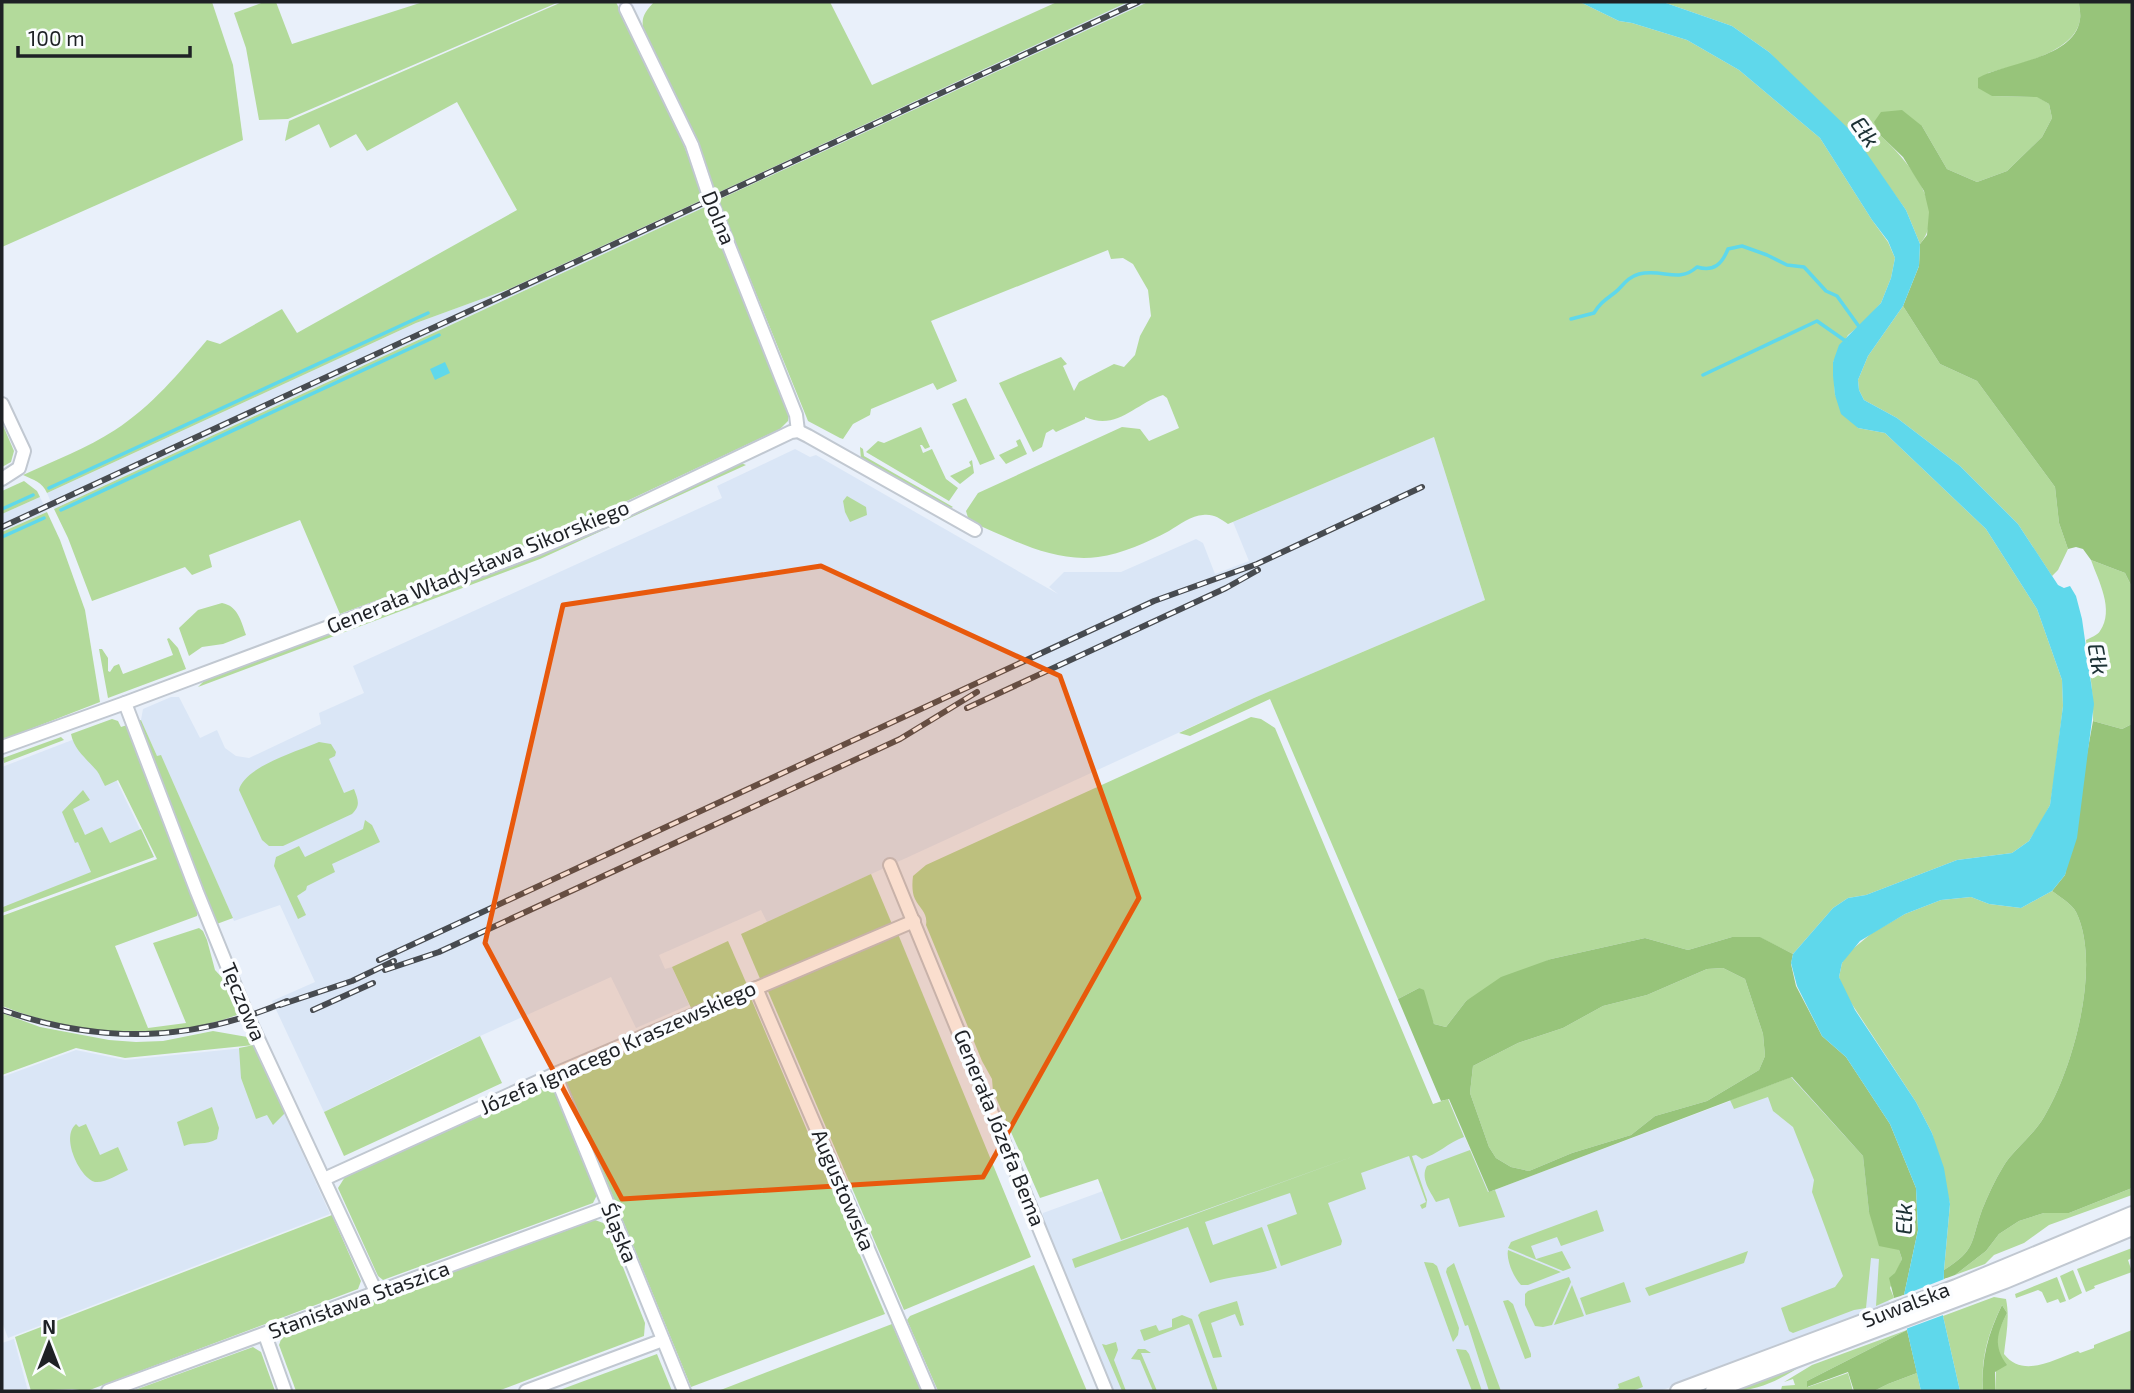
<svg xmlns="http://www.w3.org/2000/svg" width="2134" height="1393" font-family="'Exo 2',sans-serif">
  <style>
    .built { fill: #dae6f6 }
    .green { fill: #b3da9b }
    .forest { fill: #97c47a; fill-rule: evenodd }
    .water { fill: #5fd8eb }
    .pier { fill: #e9f0fa }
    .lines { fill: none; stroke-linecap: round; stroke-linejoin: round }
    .stream { stroke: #5fd8eb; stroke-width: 3.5 }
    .minor-casing { stroke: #c1c8d1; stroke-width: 16 }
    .tertiary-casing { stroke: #c1c8d1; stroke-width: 18 }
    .minor { stroke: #fff; stroke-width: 12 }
    .tertiary { stroke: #fff; stroke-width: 14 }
    .rail-casing { stroke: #474b50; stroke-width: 6 }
    .rail { stroke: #fbfdff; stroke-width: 3.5; stroke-dasharray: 10; stroke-linecap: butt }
    .marked { fill: #e8590c; fill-opacity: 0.2; stroke: #e8590c; stroke-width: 5; stroke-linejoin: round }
    .labels { text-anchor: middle; stroke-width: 7; stroke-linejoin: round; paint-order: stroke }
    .street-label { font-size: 21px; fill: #1e2125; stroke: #fbfdff }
    .water-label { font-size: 23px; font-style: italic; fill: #1c3135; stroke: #fbfdff }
  </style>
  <rect width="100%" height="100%" fill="#e9f0fa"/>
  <g class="built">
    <polygon points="1128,2 1148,2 718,200 715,194"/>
    <polygon points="704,199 707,206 54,509 47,493 416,323 509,289"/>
    <polygon points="1434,437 1485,600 1254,698 767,922 761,910 659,955 665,969 672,967 689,1005 659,1018 636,1028 611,977 436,1056 324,1112 272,1001 315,982 280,905 234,921 161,756 157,757 141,720 143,709 171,697 179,697 200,738 217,730 225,748 236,756 249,758 321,724 319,713 364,693 353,666 722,498 717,486 795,449 810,457 816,455 1058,594 1049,587 1064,572 1121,572 1196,539 1203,543 1215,574 1249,561 1233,522"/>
    <polygon points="40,497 47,512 2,532 2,514"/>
    <polygon points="93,732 153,856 2,911 2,767"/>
    <polygon points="254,1047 330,1214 8,1338 2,1322 2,1077 76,1050 125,1060"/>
    <polygon points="1799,1075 1873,1157 1889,1305 1660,1391 1112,1391 1042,1219 1043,1213 1103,1191 1121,1240 1438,1125 1430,1106 1448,1099 1489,1192"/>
    <polygon points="14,1339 28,1391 2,1391 2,1343"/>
  </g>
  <g class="green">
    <polygon points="2,2 212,2 233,65 243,140 2,247"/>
    <polygon points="264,2 276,2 292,44 423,2 559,2 288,119 259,120 246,48 234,13"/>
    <path d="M562,2H616L680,135L704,199L509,289L416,323L47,493C42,482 34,480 23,475C54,461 87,448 115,430C152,406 179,373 207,340L220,344L282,309L297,333L517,210L457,102L367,151L356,134L330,148L319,124L285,141L289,121Z"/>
    <path d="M654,2H830L872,85L1057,2H1128L715,194L687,119L644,31C640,18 645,12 654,2Z"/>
    <path d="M1148,2H1580L1619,21L1632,23L1687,40L1739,70L1820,138L1872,220L1888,242L1895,258L1891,278L1881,303L1863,323L1848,335L1833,362L1835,395L1858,428L1885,433L1986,529L2037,609L2062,680L2063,706L2054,780L2050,805L2041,822L2029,841L2012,853L1957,860L1866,895L1848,898L1833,908L1793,954L1759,937H1732L1688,950L1645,938L1551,959L1466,1001L1446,1027L1434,1024L1419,988L1398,999L1270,699L1190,736L1179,733L1254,698L1485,600L1434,437L1228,524C1219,518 1214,514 1203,515C1192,515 1179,525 1169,531C1148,542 1122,554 1098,557C1052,563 1010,538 969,521L966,511L978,493L1122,427L1140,429L1149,441L1179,428L1167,398L1163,395C1134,404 1117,431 1085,417V419L1056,432L1053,429L1046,433L1042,447L1033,452L999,383L1061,357L1067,364L1063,366L1074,391L1079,382L1114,364L1124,367L1135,355L1140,336L1151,316L1148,290L1133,264L1123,258L1111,259L1108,250L931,321L957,381L937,390L933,383L871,409L870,415L853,424L843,439L840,438L808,421L806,416L718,200Z"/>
    <path d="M1663,2H2079C2079,7 2081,14 2080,19C2076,53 2015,65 1988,73L1992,96L2038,97L2049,104L2052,118L2042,137L2007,171L1977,182L1947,169L1922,126L1880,135C1907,160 1949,208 1920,244L1906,210L1880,174L1769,52L1732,26Z"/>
    <polygon points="707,206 789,412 788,421 780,429 561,532 340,614 300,520 209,555 212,567 192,575 185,567 92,601 68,538 54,509"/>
    <polygon points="1903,306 1940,364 1977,381 2055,487 2059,523 2068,549 2058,570 2052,576 2018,524 1960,466 1897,418 1864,400 1859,390 1858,380 1868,356"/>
    <polygon points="966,398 995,459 980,465 952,404"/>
    <polygon points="2,423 14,451 11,462 2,467"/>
    <polygon points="921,427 930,447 925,449 922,445 920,445 923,453 932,449 946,479 958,488 949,501 866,452 878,441 884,443"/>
    <polygon points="1020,439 1027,454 1006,464 999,455 1018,446 1016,441"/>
    <polygon points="860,447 863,449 864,456 953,507 949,509 861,459"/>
    <polygon points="972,460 974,473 960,484 950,476 971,466 969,462"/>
    <polygon points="741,463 746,465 540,559 198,687 204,681 539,555"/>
    <polygon points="24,481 37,491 40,497 2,514 2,491"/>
    <polygon points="847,496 866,507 867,515 850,522 845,512 843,501"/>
    <polygon points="47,512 60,540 85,610 100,702 2,740 2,532"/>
    <path d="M2091,560L2125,573L2132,587V724L2122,729L2093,721C2094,695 2089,667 2086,640C2090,638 2098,635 2100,631C2115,610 2098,580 2091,560Z"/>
    <path d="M222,603C238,606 241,621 246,635L223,644L202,647L189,656L179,628L198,610Z"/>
    <polygon points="169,638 178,648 186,669 108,698 99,649 102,649 108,658 108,671 110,672 114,666 119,664 123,674 173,655 167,639"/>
    <path d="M1251,717L1261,719L1275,728L1433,1104L1448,1099L1464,1137C1449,1142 1437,1155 1422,1159L1416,1155L1412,1156L1427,1200L1426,1207L1422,1209L1420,1205L1426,1202L1409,1156L1361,1173L1366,1189L1328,1203L1342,1241L1341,1245L1281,1266L1267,1225L1297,1214L1290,1193L1205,1222L1213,1245L1262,1227L1277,1268C1255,1276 1232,1275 1210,1283L1188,1227L1075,1268L1072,1259L1360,1154L1121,1240L1098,1179L1040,1198L993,1091L992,1079L982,1061L926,925C928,913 920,909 915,899C912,893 912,884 913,876L926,865Z"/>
    <path d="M112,719L118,721L121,727L127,725L198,912L197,916L115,946L148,1028L186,1023L153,943L199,928L203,931L207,940L215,970L227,983L240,1014C162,1043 79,1036 2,1006V916L157,859L118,780L105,786C102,781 100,775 97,771C87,759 74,750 71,734Z"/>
    <polygon points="141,720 157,756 161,755 233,918 214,925 138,721"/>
    <polygon points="61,737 64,740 4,763 3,758"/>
    <path d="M319,742L331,744L336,752L335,756L329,759L344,793L354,789C358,800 361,805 352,814L283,846H269L262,840L239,790C244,767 298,751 319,742Z"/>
    <polygon points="83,790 90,800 73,809 85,835 102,827 110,843 141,829 154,857 2,913 2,904 3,907 91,872 78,842 75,843 62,812"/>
    <polygon points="365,820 372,825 380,842 332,864 335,872 307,886 306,890 297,896 306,915 298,919 274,866 276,857 299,846 305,857 363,829"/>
    <polygon points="871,874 892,924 761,981 741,934"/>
    <path d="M2052,891C2060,897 2072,904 2076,912C2102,965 2073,1069 2044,1117C2033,1136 2012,1151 2003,1167C1995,1180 1988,1195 1982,1210C1970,1243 1977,1249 1944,1270L1950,1204L1932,1133L1916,1102L1844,992L1839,977L1842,963L1849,952L1872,933L1905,914L1941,900L1971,897L1989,904L2021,908Z"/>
    <polygon points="898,934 1031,1257 904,1310 767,989"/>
    <polygon points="728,941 748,987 692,1010 672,967"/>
    <polygon points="1723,968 1745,979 1763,1034 1765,1056 1759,1070 1707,1101 1655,1116 1631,1135 1572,1153 1529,1171 1511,1167 1496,1158 1489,1147 1470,1093 1473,1066 1518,1043 1563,1028 1603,1006 1647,995 1707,969"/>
    <polygon points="750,996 885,1314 691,1387 564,1077"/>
    <polygon points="2,1013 40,1027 109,1040 136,1042 163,1041 213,1031 253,1038 285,1108 285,1113 273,1125 267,1115 256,1119 241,1078 239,1048 254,1045 125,1058 76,1048 2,1075"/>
    <polygon points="480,1036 502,1083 344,1156 324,1112"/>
    <polygon points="1791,1077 1863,1156 1869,1212 1899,1250 1902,1259 1890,1288 1894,1298 1876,1306 1879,1259 1871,1258 1866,1308 1854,1310 1793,1333 1789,1331 1781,1308 1835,1287 1843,1276 1812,1192 1814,1180 1793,1127 1773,1111 1768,1097 1734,1109 1730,1100"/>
    <polygon points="547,1086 553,1088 597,1195 593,1203 383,1280 378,1276 338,1188 345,1177"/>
    <path d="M212,1107L219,1128L217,1139C206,1146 195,1141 184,1146L177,1122Z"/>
    <path d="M76,1124L79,1127L86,1124L100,1155L118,1147L128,1170C119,1174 107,1182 97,1182C83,1183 59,1138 76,1124Z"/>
    <path d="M1470,1150L1488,1192L1495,1190L1505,1217L1459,1227L1449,1198L1436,1202C1430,1191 1420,1178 1427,1166Z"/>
    <polygon points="2132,1188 2132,1195 2049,1225 2024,1243 1994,1255 1985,1264 1955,1275 1986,1251 1999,1234 2019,1221 2044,1213 2069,1213"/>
    <polygon points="1597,1210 1604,1231 1561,1246 1557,1237 1531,1246 1536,1259 1562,1251 1571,1268 1563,1271 1508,1248 1511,1242 1516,1240"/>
    <polygon points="332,1215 361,1281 358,1289 87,1391 72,1389 31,1391 15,1337"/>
    <polygon points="595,1220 606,1224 645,1323 644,1336 498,1391 296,1391 279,1345 283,1334"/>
    <polygon points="2132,1248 2132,1258 2128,1260 2132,1272 2094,1286 2095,1288 2086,1292 2077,1269"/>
    <path d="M1508,1250L1561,1272L1528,1285H1521C1513,1277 1506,1259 1508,1250Z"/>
    <polygon points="1748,1251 1744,1263 1649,1296 1645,1288"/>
    <polygon points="1424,1262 1433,1263 1437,1266 1459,1328 1458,1335 1453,1342"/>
    <polygon points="1454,1263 1501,1391 1489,1391 1468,1325 1465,1326 1446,1272 1447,1268"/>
    <polygon points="1034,1265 1087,1391 938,1391 907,1320 910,1316"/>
    <polygon points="2073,1270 2082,1293 2069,1300 2060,1276"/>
    <polygon points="1569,1277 1571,1282 1552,1325 1543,1327 1535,1326 1525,1305 1525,1294 1528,1291"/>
    <polygon points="2057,1277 2066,1301 2060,1303 2058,1299 2047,1303 2042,1292 2038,1290 2016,1298 2015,1294"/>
    <polygon points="1624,1282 1631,1302 1586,1315 1580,1298"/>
    <polygon points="1572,1285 1584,1316 1554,1325"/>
    <path d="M1994,1297L2006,1299C2010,1318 2006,1335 2004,1354C2023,1379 2055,1359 2078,1351L2080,1353L2094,1348V1345L2132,1330V1391H1995L1998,1331L2007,1313L2002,1305C1987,1336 1981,1357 1983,1391H1960L1943,1316Z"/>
    <polygon points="1508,1300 1513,1304 1531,1354 1531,1357 1525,1359 1503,1301"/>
    <polygon points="1237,1301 1244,1325 1240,1326 1235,1314 1211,1323 1222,1357 1213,1358 1198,1315 1201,1312"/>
    <polygon points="1182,1315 1192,1319 1218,1391 1213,1391 1189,1324 1144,1341 1140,1330 1156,1325 1159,1331 1172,1327 1172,1319"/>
    <polygon points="892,1324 921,1391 718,1391"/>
    <polygon points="1907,1330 1807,1381 1808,1387 1848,1373 1853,1391 1771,1391 1781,1390 1782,1386 1795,1385 1793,1379 1784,1382 1812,1365"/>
    <polygon points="1116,1342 1118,1350 1114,1360 1126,1391 1122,1391 1102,1344 1106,1345"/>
    <polygon points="253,1347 261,1352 275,1391 132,1391"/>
    <polygon points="1138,1349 1145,1349 1151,1353 1141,1353 1157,1391 1153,1391 1140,1360 1131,1359"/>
    <polygon points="1456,1349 1466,1350 1469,1354 1482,1391 1472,1391"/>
    <polygon points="657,1354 672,1391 557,1391"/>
    <path d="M1806,1363C1784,1377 1761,1391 1733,1391Z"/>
    <polygon points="1917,1373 1921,1391 1874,1391 1888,1384"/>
    <polygon points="1639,1376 1643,1387 1632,1391 1610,1391 1619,1388 1618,1384"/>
  </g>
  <g class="forest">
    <path d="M2079,2H2132V587L2125,573L2091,560L2083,549L2076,547L2068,549L2059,523L2055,487L1977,381L1940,364L1903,306L1919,266L1920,244L1927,235L1929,212L1924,191L1903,157L1880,135L1874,122L1881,112L1902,110L1922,126L1947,169L1977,182L2007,171L2042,137L2052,118L2049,104L2037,97L1992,96L1978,88V78C2006,62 2075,59 2080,19C2081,14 2079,7 2079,2Z"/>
    <path d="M2093,721L2122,729L2132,724V1188L2069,1213H2044L2019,1221L1999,1234L1986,1251L1955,1275L1944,1279V1270C1977,1249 1970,1243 1982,1210C1988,1195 1995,1180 2003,1167C2012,1151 2033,1136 2044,1117C2073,1069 2102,965 2076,912C2072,904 2060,897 2052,891L2065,875Z"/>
    <path d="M1732,937H1760L1793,954L1791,964L1796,986L1807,1007L1822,1036L1846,1057L1890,1124L1916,1188L1918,1230L1904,1295L1894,1298L1889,1278L1895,1273L1902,1259L1899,1250L1879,1246L1869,1212L1863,1156L1792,1077L1489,1192L1449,1099L1441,1101L1398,999L1419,988L1424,990L1434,1024L1446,1027L1466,1001L1501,977L1551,959L1645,938L1688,950ZM1723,968L1745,979L1763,1034L1765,1056L1759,1070L1707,1101L1655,1116L1631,1135L1572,1153L1529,1171L1511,1167L1496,1158L1489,1147L1470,1093L1473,1066L1518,1043L1563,1028L1603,1006L1647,995L1707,969Z"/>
    <path d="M2002,1305L2007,1313C1997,1333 1993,1346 2007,1365L1995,1372V1391H1983C1981,1359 1988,1334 2002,1305Z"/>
    <polygon points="1907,1330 1917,1373 1888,1384 1874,1391 1854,1391 1848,1372 1807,1387 1807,1381"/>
  </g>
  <g class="water">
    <polygon points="1580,2 1663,2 1732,26 1769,52 1852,132 1906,210 1920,244 1919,266 1903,306 1868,356 1858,380 1859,390 1864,400 1897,418 1960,466 2018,524 2058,585 2064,588 2070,586 2076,596 2082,619 2094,704 2077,838 2065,875 2052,891 2021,908 1989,904 1971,897 1941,900 1905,914 1860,941 1842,963 1839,977 1855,1010 1916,1102 1932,1133 1944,1168 1950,1204 1944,1270 1943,1316 1960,1391 1921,1391 1907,1330 1904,1295 1918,1230 1916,1188 1890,1124 1846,1057 1822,1036 1797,986 1791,963 1793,954 1833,908 1848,898 1866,895 1957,860 2012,853 2029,841 2050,805 2063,706 2062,680 2037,609 1986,529 1885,433 1858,428 1841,414 1835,395 1833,376 1833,362 1839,345 1881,303 1891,278 1895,258 1888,241 1872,220 1820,138 1739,70 1687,40 1632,23 1619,21"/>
    <polygon points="445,362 450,373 435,380 430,369"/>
  </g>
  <polygon class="pier" points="1947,1278 1946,1314 1903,1330 1901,1296"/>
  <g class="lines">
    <g class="stream">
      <path d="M1571,319L1594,313C1600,303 1604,301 1613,294C1623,287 1625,278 1639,274C1663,268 1678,284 1697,267C1714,272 1722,264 1728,249L1742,246L1767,255L1787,265L1804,267L1826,291L1837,296L1860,328"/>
      <polyline points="1703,375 1817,321 1847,342"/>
      <polyline points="49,488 428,313"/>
      <polyline points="2,509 33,495"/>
      <polyline points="61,510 439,335"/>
      <polyline points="2,537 44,518"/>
    </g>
    <g class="minor-casing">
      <g id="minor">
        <polyline points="626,9 692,145 708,193 796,415 798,431"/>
        <polyline points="2,404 24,451 19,468 2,479"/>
        <polyline points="125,703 197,892 247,1015 377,1294"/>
        <polyline points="2,747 125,703 537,549 604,521 791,432 798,431 808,436 975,530"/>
        <polyline points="890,865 1106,1391"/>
        <polyline points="756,988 929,1391"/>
        <polyline points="555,1074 684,1391"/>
        <polyline points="324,1179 555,1074 914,921"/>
        <polyline points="265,1335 285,1391"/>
        <polyline points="108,1391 609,1207"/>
        <polyline points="526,1391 663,1340"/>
      </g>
    </g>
    <g class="tertiary-casing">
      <g id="tertiary">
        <polyline points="1678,1391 1956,1287 2132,1214"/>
        <polyline points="1713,1391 2005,1281 2132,1228"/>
      </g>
    </g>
    <use href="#minor" class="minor"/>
    <use href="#tertiary" class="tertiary"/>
    <g class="rail-casing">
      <g id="rail">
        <polyline points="2,527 1138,2"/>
        <polyline points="967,708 1226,588 1258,570"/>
        <polyline points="379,960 1154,601 1257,564 1422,487"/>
        <polyline points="385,970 439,952 900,739 977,692"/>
        <polyline points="280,1005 352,981 394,961"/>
        <path d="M2,1010C100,1044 191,1043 287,1001"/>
        <polyline points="313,1010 373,983"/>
      </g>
    </g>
    <use href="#rail" class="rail"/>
  </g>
  <path class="marked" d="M821,566L1060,676L1139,898L983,1177L622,1199L485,943L563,605Z"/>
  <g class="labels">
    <g class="street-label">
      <text transform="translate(718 218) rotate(68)" y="7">Dolna</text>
      <text transform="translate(478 567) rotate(-22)" y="7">Generała Władysława Sikorskiego</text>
      <text transform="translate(243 1002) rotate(67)" y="7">Tęczowa</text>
      <text transform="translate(618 1048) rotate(-24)" y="7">Józefa Ignacego Kraszewskiego</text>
      <text transform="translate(999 1128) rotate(68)" y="7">Generała Józefa Bema</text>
      <text transform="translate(843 1190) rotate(67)" y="7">Augustowska</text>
      <text transform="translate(619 1233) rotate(68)" y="7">Śląska</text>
      <text transform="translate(359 1300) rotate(-20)" y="7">Stanisława Staszica</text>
      <text transform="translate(1906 1305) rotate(-21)" y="7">Suwalska</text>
    </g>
    <g class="water-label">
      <text transform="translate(1865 132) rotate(54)" y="8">Ełk</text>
      <text transform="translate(2098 659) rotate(80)" y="8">Ełk</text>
      <text transform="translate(1904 1219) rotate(-89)" y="8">Ełk</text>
    </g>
  </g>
  <rect width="2134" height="1393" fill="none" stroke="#1e2125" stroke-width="7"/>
  <g transform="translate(49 1344)" stroke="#fbfdff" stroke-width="5" paint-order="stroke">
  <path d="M0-5L12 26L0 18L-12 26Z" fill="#1e2125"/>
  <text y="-10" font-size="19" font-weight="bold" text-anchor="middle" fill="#1e2125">N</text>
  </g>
  <path d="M18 46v10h172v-10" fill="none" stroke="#1e2125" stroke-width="3.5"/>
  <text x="28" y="46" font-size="21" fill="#1e2125" stroke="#fbfdff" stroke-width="5" paint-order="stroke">100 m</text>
</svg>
